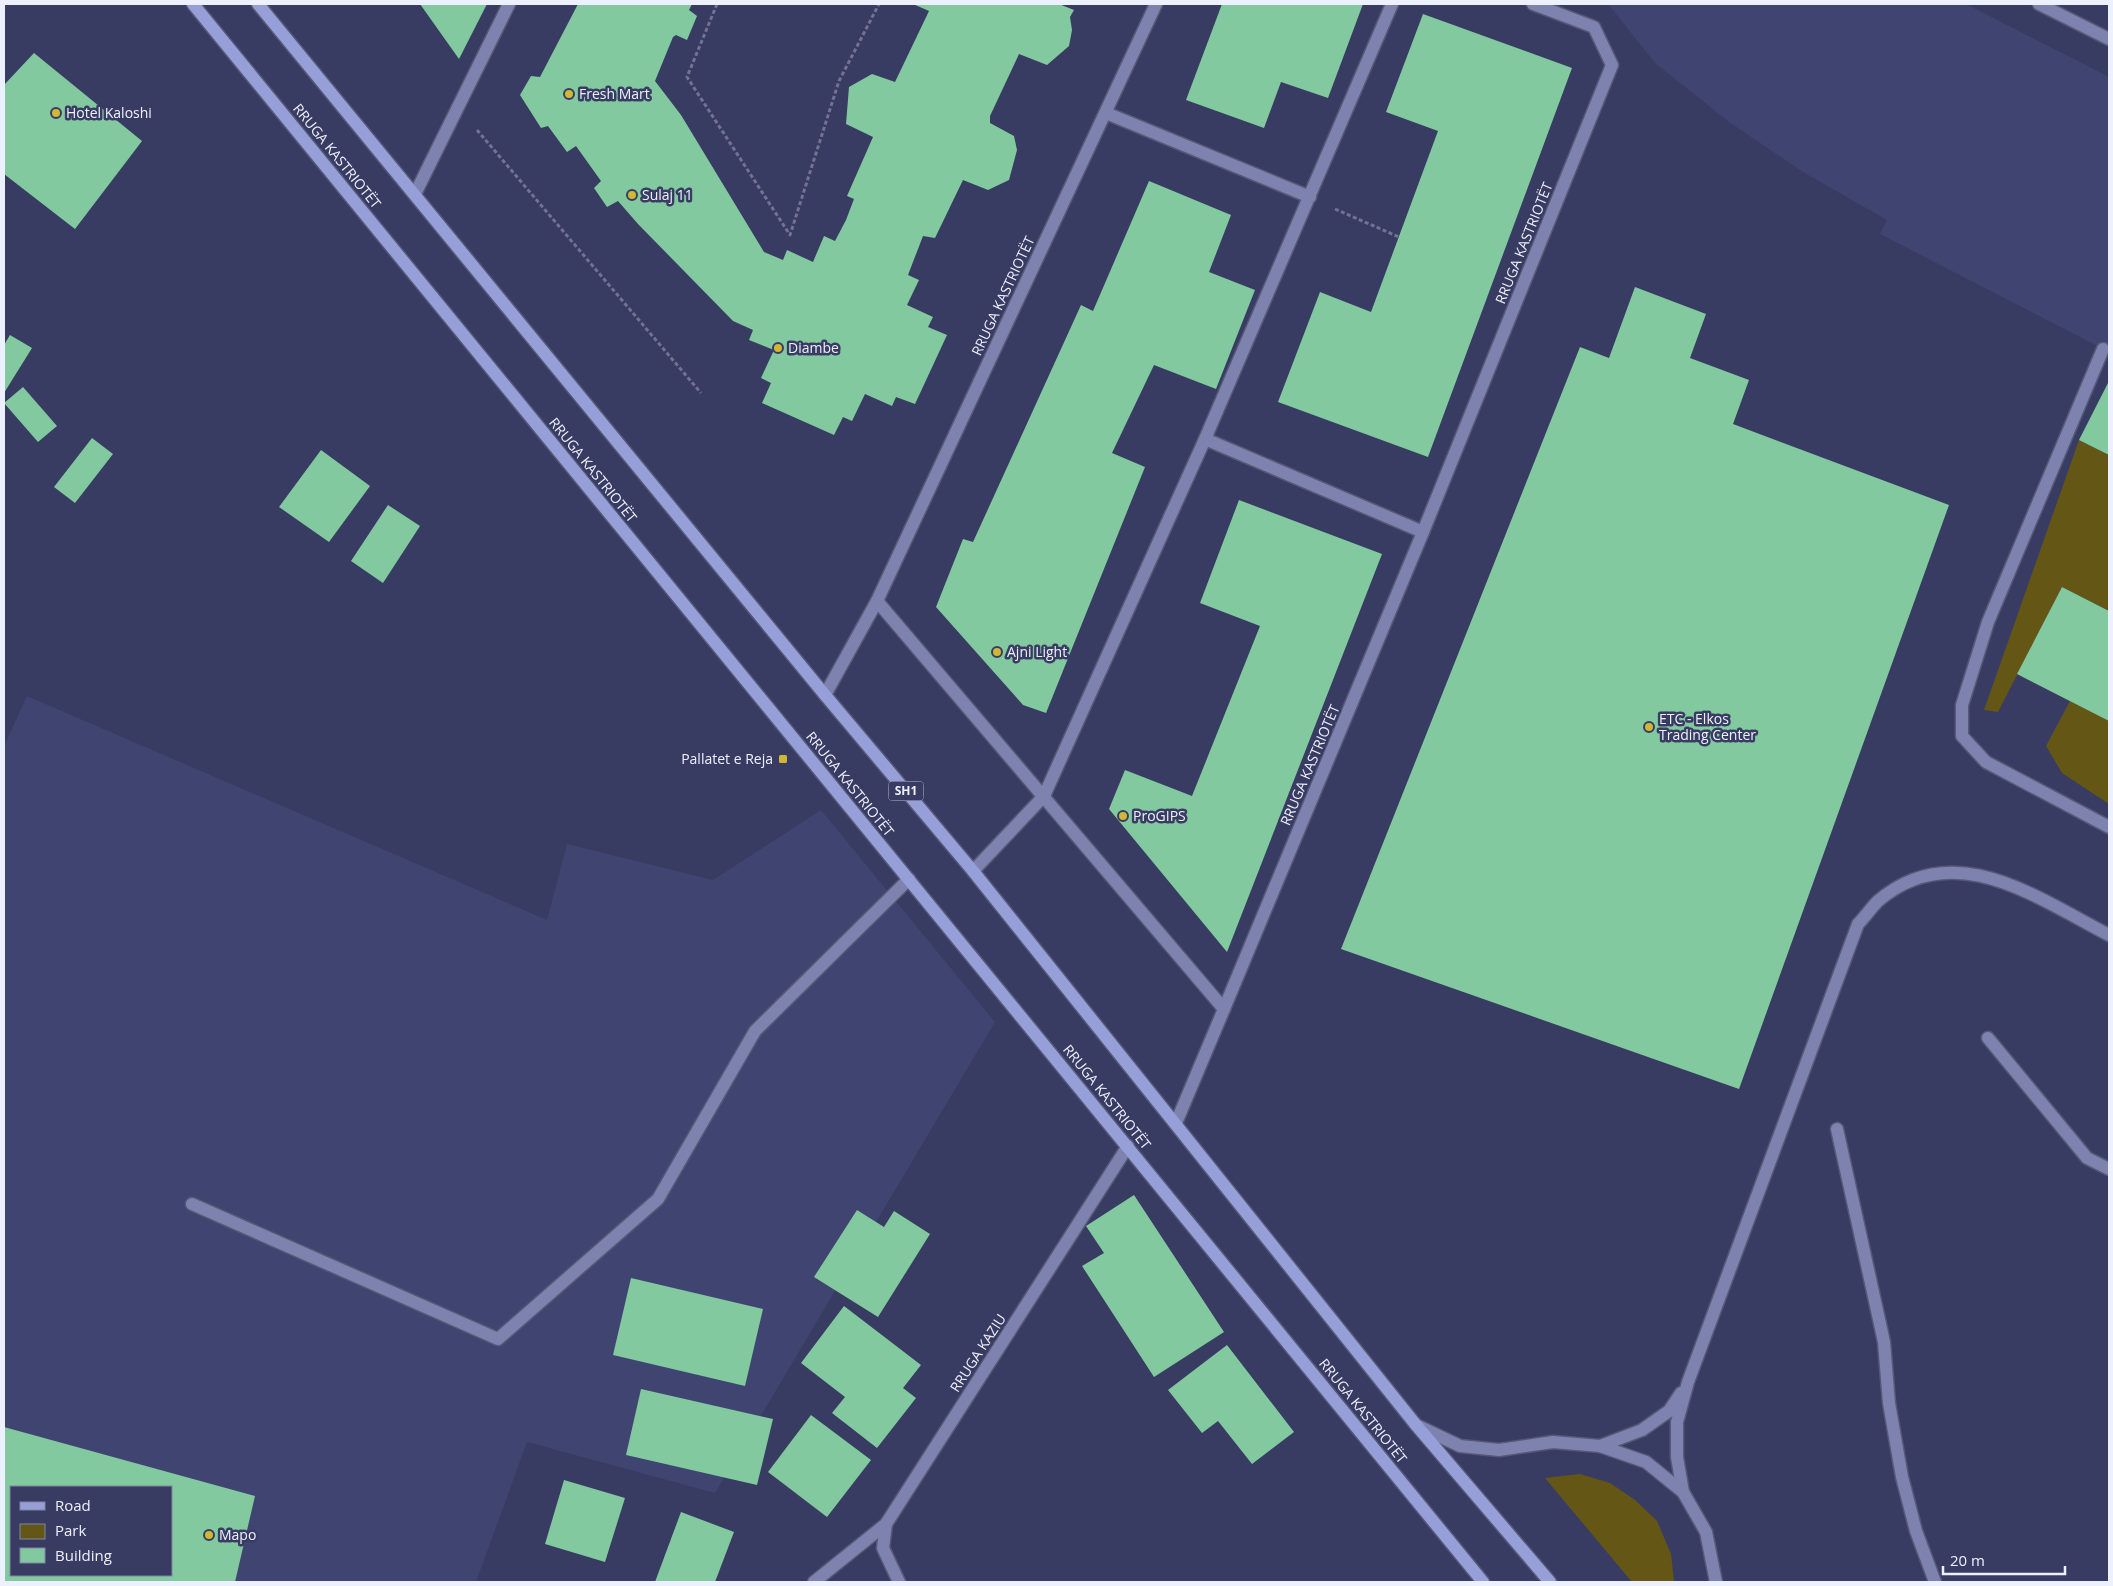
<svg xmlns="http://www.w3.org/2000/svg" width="2113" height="1586" font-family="'Open Sans',sans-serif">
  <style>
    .built { fill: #3f4471; fill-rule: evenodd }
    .green { fill: #645716 }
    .building { fill: #82c9a0; fill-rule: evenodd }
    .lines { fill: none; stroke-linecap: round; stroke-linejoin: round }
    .service-casing { stroke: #555876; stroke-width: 15 }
    .pedestrian-casing { stroke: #555876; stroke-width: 15 }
    .minor-casing { stroke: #555876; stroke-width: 15 }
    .primary-casing { stroke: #555876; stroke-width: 15 }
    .path { stroke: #707392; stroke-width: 3; stroke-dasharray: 4 2.5; stroke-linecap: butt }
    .service { stroke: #7d83ae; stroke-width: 12 }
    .pedestrian { stroke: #7d83ae; stroke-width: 12 }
    .minor { stroke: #7d83ae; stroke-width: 12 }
    .primary { stroke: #979fd8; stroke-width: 12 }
    .poi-dot { fill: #d0b736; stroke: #383c62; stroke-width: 2 }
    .labels { text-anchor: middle; stroke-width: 5; stroke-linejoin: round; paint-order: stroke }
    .shield { fill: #383c62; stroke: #b7bacf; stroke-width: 1 }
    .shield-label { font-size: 12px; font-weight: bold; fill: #edf0fe }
    .poi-label { font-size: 14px; fill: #edf0fe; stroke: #383c62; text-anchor: start }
    .street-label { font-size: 14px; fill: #edf0fe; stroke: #383c62 }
  </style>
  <rect width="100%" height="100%" fill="#383c62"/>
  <g class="built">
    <polygon points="1608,4 1966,4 2109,77 2109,352 1880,234 1887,220 1803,172 1729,122 1655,63"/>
    <path d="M27,696L547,920L567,844L713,880L821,810L995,1022L715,1493L527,1442L476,1582H4V746ZM11,1487H171V1575H11Z"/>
  </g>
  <g class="green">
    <polygon points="2079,440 2109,455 2109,611 2062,587 1998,712 1984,710"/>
    <polygon points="2070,701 2109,721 2109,804 2062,773 2046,746"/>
    <polygon points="1580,1474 1610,1483 1635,1500 1657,1521 1671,1554 1674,1582 1632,1582 1545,1478"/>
  </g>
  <g class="building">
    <polygon points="420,4 487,4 459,59"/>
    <polygon points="578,4 692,4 689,10 697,16 687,40 676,35 673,37 655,81 681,115 764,252 783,260 787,250 813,262 824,236 835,241 846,220 854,199 847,196 873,137 846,124 849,87 872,74 895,82 929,11 913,4 1059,4 1074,10 1070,17 1072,30 1069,46 1047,65 1019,54 990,116 990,123 1014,136 1017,150 1009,180 988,190 963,180 935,238 923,236 908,275 919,280 907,305 933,317 928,327 947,335 915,404 896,397 892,406 865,394 852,421 843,417 834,435 762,403 771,383 761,378 774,350 749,340 753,330 733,321 638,224 618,201 607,207 594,188 601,181 576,146 567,152 548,126 541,128 520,95 531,76 540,77"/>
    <polygon points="1222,4 1363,4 1328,98 1281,82 1264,128 1186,100"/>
    <polygon points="1423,14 1572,68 1428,457 1278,402 1320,292 1371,312 1438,131 1386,112"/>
    <polygon points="34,53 142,141 75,229 4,174 4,85"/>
    <polygon points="1149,181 1231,215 1209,272 1255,290 1216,389 1154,365 1112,453 1145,467 1046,713 1023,705 936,607 963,539 973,542 1081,305 1093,311"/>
    <polygon points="1635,287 1706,314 1690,358 1749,380 1733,424 1949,505 1739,1089 1341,949 1580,347 1609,358"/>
    <polygon points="10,335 32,348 4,393 4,345"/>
    <polygon points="2109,381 2109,455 2079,440"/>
    <polygon points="23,387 57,426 38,442 4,403"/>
    <polygon points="92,438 113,454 75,503 54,487"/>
    <polygon points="321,450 370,486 329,542 279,507"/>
    <polygon points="1239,500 1382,554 1227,952 1109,809 1125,770 1192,796 1260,626 1200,603"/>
    <polygon points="388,505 420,526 383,583 351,561"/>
    <polygon points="2062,587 2109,611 2109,721 2017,674"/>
    <polygon points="1134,1195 1224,1332 1154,1377 1082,1266 1104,1253 1086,1226"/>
    <polygon points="857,1210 884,1227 894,1211 930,1234 878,1317 814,1277"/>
    <polygon points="631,1278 763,1309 745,1386 613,1355"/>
    <polygon points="844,1306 921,1365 903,1388 916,1398 877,1448 832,1413 845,1397 801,1363"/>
    <polygon points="1227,1345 1294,1432 1252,1464 1218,1421 1202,1433 1168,1390"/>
    <polygon points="641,1389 773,1419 757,1485 626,1455"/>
    <polygon points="811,1415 871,1460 827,1517 768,1472"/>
    <path d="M4,1427L255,1496L235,1582H4ZM11,1487H171V1575H11Z"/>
    <polygon points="564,1480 625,1498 605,1562 545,1544"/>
    <polygon points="681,1512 734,1532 715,1582 655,1582"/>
  </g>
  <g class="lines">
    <g class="service-casing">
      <g id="service">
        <polyline points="1106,113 1310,197"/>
        <polyline points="1988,1038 2087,1158 2109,1169"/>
        <polyline points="1176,1123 1224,1009"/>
        <polyline points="1837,1129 1884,1342 1889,1403 1902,1477 1916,1531 1935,1582"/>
        <polyline points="192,1204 498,1339 658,1199 755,1031 909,879"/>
        <polyline points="1416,1425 1460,1446 1499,1450 1553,1442 1600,1446 1646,1462 1683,1492 1706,1532 1716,1582"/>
        <polyline points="1600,1446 1642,1430 1669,1411 1681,1393"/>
        <path d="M1683,1492L1677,1457V1422L1688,1382L1858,924C1865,917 1871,908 1878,901C1954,836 2037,898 2109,935"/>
        <polyline points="814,1582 886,1524"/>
      </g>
    </g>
    <g class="pedestrian-casing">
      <polyline id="pedestrian" points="2103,349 1988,622 1962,705 1962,736 1986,762 2109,827"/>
    </g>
    <g class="minor-casing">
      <g id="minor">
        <polyline points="2039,4 2109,39"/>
        <polyline points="415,194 509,4"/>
        <polyline points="1205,439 1423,532"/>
        <polyline points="877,601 1224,1009 1423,532 1612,65 1594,27 1533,4"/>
        <polyline points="825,695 877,601 1156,4"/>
        <polyline points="973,871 1044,796 1205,439 1392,4"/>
        <polyline points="899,1582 883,1548 886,1524 1128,1146"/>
      </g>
    </g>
    <g class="primary-casing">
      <g id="primary">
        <polyline points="193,4 1483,1582"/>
        <polyline points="258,4 825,695 973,871 1416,1425 1550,1582"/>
      </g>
    </g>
    <g class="path">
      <polyline points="717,4 687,77 790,235 839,81 879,4"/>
      <polyline points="477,130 701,393"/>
      <polyline points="1335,209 1399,237"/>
    </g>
    <use href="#service" class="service"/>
    <use href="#pedestrian" class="pedestrian"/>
    <use href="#minor" class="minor"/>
    <use href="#primary" class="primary"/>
  </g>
  <g class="poi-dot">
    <circle cx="569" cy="94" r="5"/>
    <circle cx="56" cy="113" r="5"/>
    <circle cx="632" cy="195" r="5"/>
    <circle cx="778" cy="348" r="5"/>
    <circle cx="997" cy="652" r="5"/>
    <circle cx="1649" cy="727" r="5"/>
    <rect x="778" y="754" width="10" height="10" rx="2.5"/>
    <circle cx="1123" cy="816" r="5"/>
    <circle cx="209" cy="1535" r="5"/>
  </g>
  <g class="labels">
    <rect class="shield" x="888.5" y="781.5" width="35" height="19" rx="4"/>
    <g class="shield-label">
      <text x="906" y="795">SH1</text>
    </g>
    <g class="poi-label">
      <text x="579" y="99">Fresh Mart</text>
      <text x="66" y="118">Hotel Kaloshi</text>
      <text x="642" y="200">Sulaj 11</text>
      <text x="788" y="353">Diambe</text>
      <text x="1007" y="657">Ajni Light</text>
      <text x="1659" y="724">ETC - Elkos<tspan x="1659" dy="16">Trading Center</tspan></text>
      <text x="773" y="764" text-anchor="end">Pallatet e Reja</text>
      <text x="1133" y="821">ProGIPS</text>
      <text x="219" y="1540">Mapo</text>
    </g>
    <g class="street-label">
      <text transform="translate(337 156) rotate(51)" y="5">RRUGA KASTRIOTËT</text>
      <text transform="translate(1524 243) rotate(-68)" y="5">RRUGA KASTRIOTËT</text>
      <text transform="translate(1003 296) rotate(-65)" y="5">RRUGA KASTRIOTËT</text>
      <text transform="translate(593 470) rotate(51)" y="5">RRUGA KASTRIOTËT</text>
      <text transform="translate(1310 765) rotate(-67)" y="5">RRUGA KASTRIOTËT</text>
      <text transform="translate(850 784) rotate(51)" y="5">RRUGA KASTRIOTËT</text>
      <text transform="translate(1107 1097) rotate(51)" y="5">RRUGA KASTRIOTËT</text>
      <text transform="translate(978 1353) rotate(-57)" y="5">RRUGA KAZIU</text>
      <text transform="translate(1363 1411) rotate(51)" y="5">RRUGA KASTRIOTËT</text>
    </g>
  </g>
  <rect width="2113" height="1586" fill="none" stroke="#edf0fe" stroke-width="10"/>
  <rect x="10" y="1486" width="162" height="90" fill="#383c62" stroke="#8084a0"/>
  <rect x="20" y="1502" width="25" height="8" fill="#979fd8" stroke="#8084a0"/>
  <text x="55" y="1511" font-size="15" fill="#edf0fe">Road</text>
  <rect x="20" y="1524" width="25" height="15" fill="#645716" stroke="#8084a0"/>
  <text x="55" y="1536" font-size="15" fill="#edf0fe">Park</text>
  <rect x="20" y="1548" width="25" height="15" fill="#82c9a0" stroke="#8084a0"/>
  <text x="55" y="1561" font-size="15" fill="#edf0fe">Building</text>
  <path d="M1943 1566v8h122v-8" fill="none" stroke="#edf0fe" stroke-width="2.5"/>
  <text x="1950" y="1566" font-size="15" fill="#edf0fe" stroke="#383c62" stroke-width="4" paint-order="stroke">20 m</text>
</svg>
